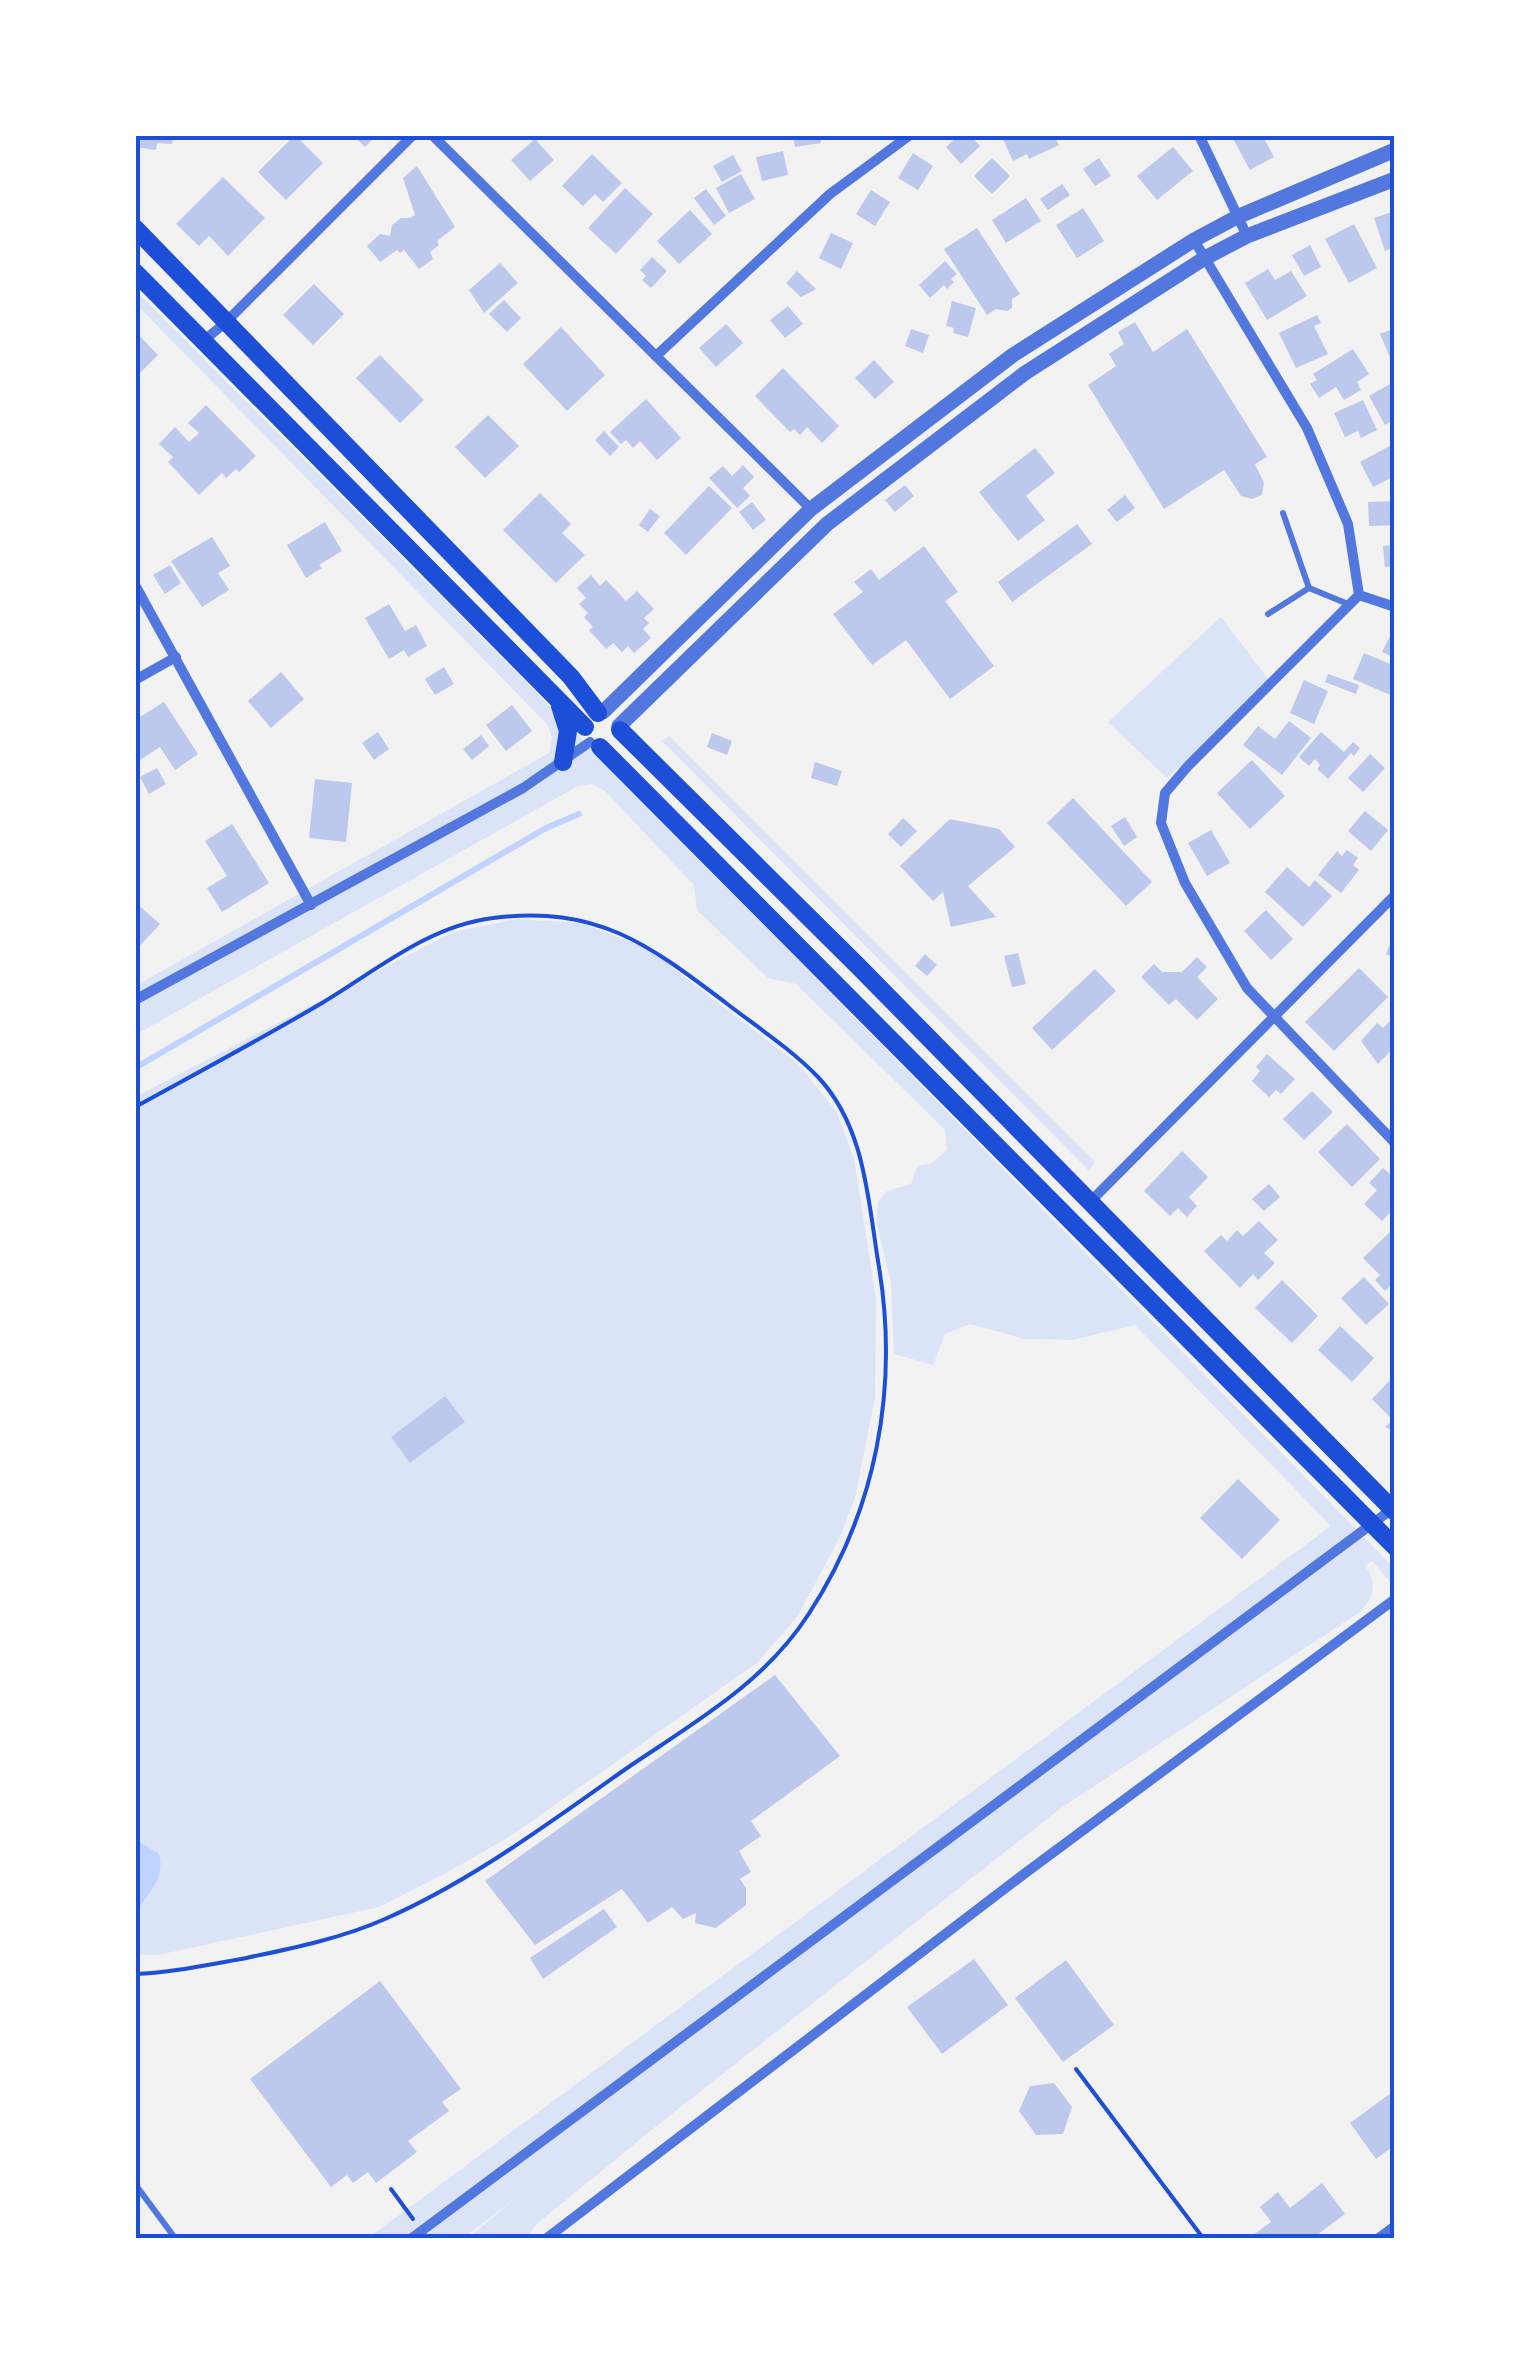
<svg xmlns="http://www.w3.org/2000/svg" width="1530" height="2373" font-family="'Playfair Display',serif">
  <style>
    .green { fill: #dbe4f7 }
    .water { fill: #bfd3fe }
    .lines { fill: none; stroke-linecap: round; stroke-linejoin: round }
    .stream { stroke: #bfd3fe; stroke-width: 6 }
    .building { fill: #bdc9ec }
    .path { stroke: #1d4ed8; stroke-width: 4 }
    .service { stroke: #5277de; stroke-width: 6 }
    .minor { stroke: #5277de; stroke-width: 10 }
    .tertiary { stroke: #5277de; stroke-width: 15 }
    .secondary { stroke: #1d4ed8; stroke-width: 18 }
    .neatline { fill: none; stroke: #1d4ed8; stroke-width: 4 }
  </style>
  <rect width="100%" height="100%" fill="#f2f2f2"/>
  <g class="green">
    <path d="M135,290L526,682L1395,1569V1587L1372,1561L1365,1566C1378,1582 1374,1597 1360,1612L1061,1808L654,2128L538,2223L526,2238H468L516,2198L463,2238H368L1331,1526L1135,1325L1073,1340L1024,1339L970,1324L945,1334L933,1365L894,1354L891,1283L876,1221L878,1202L887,1191L911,1184L917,1166L930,1164L947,1150L945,1130L796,984L768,978L697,910L694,885L605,791L592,784L578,786L135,1035V986L549,753L552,738L547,724L135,303Z"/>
    <polygon points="1221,617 1272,684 1167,778 1108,722"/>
    <polygon points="669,736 1095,1162 1089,1171 662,741"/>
    <polygon points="518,919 581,923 647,948 799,1065 836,1111 854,1158 876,1300 875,1398 855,1498 839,1539 797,1617 757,1663 509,1837 448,1872 379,1907 158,1955 135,1954 135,1097 453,932"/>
  </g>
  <path class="water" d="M135,1839L159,1854C166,1880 147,1893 135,1914Z"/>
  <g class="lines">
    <polyline class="stream" points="135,1068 546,828 579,814"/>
  </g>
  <g class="building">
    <polygon points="135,135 173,135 172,144 157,143 156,150 135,147"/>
    <polygon points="295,135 323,163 286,200 258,172"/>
    <polygon points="353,135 373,135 375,137 365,147"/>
    <polygon points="793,135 820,135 821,143 795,147"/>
    <polygon points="959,135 970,135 980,146 961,164 946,147"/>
    <polygon points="1001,135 1054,135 1059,145 1029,159 1027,154 1013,161"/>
    <polygon points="1231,135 1262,135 1274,157 1250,170"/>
    <polygon points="535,139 554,160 530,181 511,160"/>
    <polygon points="1173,147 1193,171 1157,200 1137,176"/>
    <polygon points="783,151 788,175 762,181 756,157"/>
    <polygon points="913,153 933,166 918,190 898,178"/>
    <polygon points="592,154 622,183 603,202 595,194 583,206 562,186"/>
    <polygon points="733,155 742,171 722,182 713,166"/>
    <polygon points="992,158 1010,176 992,194 974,176"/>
    <polygon points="1099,158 1111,176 1095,186 1083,169"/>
    <polygon points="417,166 455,227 437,241 439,245 430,252 433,259 419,269 404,250 400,253 397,250 380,262 367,246 380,234 390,236 392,225 401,218 410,218 415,215 403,178"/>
    <polygon points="741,174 755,199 729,213 716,188"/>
    <polygon points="223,177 265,218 228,256 209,236 199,246 176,224"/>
    <polygon points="1062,184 1070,195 1048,210 1040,199"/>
    <polygon points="625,188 653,214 616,254 588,228"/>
    <polygon points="706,189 726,216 714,225 694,198"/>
    <polygon points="871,190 890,202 875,226 856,214"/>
    <polygon points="1026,198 1041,221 1006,243 992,220"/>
    <polygon points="1083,208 1104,241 1077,258 1056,225"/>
    <polygon points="690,210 712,234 679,264 657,241"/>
    <polygon points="1395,211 1395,247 1385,251 1374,218"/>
    <polygon points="1354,224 1377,268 1349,283 1325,239"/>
    <polygon points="977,228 1020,294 1012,299 1012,308 1007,311 996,309 987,315 944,249"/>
    <polygon points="831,233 853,243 841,269 819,258"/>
    <polygon points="1310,245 1321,267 1304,276 1292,255"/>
    <polygon points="652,257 667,271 651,288 642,280 646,276 640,270"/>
    <polygon points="945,261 957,274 951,279 954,282 947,289 944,285 930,298 919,285"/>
    <polygon points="500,263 518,283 484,313 469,290"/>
    <polygon points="1268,269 1275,280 1291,271 1307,296 1267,320 1245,283"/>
    <polygon points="797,271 816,289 801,297 786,283"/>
    <polygon points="314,284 344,314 313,345 283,315"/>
    <polygon points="504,300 521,318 507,332 489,314"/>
    <polygon points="952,301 976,308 968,337 953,333 954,328 946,326"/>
    <polygon points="788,306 803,324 785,338 770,320"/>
    <polygon points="1317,315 1321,323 1314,326 1328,354 1296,368 1279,333"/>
    <polygon points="1135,322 1153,352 1187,329 1267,457 1255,464 1264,483 1262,495 1252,499 1241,496 1224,470 1164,509 1088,385 1116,366 1109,354 1124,344 1118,332"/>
    <polygon points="726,324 743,343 716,367 699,348"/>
    <polygon points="561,327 605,375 567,411 523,364"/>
    <polygon points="1395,328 1395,361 1392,362 1380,334"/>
    <polygon points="911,329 929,335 923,353 905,346"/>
    <polygon points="135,331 158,355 135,378"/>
    <polygon points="1353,349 1369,374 1357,382 1361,390 1344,400 1336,387 1319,398 1310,384 1317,380 1313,374"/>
    <polygon points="380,355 424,400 400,423 356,378"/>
    <polygon points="874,360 894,382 875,399 855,378"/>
    <polygon points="783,368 839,426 822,443 807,427 800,435 794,429 790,432 755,396"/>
    <polygon points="1395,381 1395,419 1385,425 1369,396"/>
    <polygon points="646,399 681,438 657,460 640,441 633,448 626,440 621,444 610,432"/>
    <polygon points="1363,400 1377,430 1361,438 1358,431 1345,437 1334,413"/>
    <polygon points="206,405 256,456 239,472 236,469 226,478 222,473 199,495 168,462 173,457 159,444 175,427 189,442 199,433 188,423"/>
    <polygon points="488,415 519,446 485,478 455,447"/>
    <polygon points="604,431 619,447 610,456 595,440"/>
    <polygon points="1395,443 1395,476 1373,487 1360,462"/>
    <polygon points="1035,448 1055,473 1026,496 1045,520 1018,541 979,492"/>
    <polygon points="743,465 754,477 743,488 750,496 737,508 709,478 723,466 732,476"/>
    <polygon points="905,485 914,496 895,512 885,500"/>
    <polygon points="709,486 732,508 686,555 664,533"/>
    <polygon points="540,493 571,524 562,533 585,555 556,583 503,530"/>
    <polygon points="1125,495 1135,508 1117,522 1107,510"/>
    <polygon points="1395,501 1395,525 1369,526 1368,502"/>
    <polygon points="752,502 766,520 753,530 739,512"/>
    <polygon points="650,509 660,516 648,532 639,525"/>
    <polygon points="325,522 342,551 319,565 322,568 306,578 287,545"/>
    <polygon points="1077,524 1092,544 1012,602 998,582"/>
    <polygon points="212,537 230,566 218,573 229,590 202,607 171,561"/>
    <polygon points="1395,545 1395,566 1385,567 1383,546"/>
    <polygon points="924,546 958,592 945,601 994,666 950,699 906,640 872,665 833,614 863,592 854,582 871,569 879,580"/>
    <polygon points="170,565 181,583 165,594 153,575"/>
    <polygon points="591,575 600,586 606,580 626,601 637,591 654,609 644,618 649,623 643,629 651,638 634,653 628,646 622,652 613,643 606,649 589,630 593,627 584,617 588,613 579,604 586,598 577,588"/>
    <polygon points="389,604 405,631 416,625 427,646 408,657 404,650 389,659 365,618"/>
    <polygon points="1395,626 1395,658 1382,652"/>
    <polygon points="1364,653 1395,666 1395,697 1353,679"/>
    <polygon points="444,667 454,684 435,695 425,679"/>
    <polygon points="281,672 304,699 271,728 248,701"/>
    <polygon points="1328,674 1359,685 1356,694 1325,682"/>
    <polygon points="1304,680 1328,691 1314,724 1290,713"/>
    <polygon points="164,702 198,754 175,770 160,747 135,763 135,720"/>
    <polygon points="512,705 532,731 506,751 486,725"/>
    <polygon points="1289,721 1311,738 1282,775 1243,745 1258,726 1275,739"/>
    <polygon points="378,732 389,749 374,760 362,743"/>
    <polygon points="1321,732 1344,752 1353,742 1360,748 1354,756 1351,753 1328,779 1317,769 1320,765 1315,759 1309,766 1299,757"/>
    <polygon points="712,733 732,741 727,755 707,747"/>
    <polygon points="481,735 489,746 472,760 463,749"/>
    <polygon points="1370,754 1385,768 1363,792 1348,778"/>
    <polygon points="1252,760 1285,796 1250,829 1217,793"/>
    <polygon points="815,762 842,771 837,786 811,778"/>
    <polygon points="157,768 166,784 149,794 140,777"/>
    <polygon points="315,779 352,783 346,842 309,838"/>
    <polygon points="1073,798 1152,882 1126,906 1047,823"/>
    <polygon points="1365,811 1388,830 1371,851 1348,831"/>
    <polygon points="1125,817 1137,837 1124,846 1111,826"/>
    <polygon points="903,818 917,831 901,847 888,834"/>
    <polygon points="950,819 999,829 1015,847 968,886 996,917 951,927 943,892 933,901 900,866"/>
    <polygon points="232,824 269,883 222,912 207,888 227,876 205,841"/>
    <polygon points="1211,830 1230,863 1207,876 1188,843"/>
    <polygon points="1347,850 1358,858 1353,865 1359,870 1341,893 1318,875 1337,851 1342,856"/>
    <polygon points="1287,867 1309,887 1315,880 1332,896 1303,927 1265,892"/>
    <polygon points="135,902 160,924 135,951"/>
    <polygon points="1266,910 1293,939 1271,960 1244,931"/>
    <polygon points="1395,931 1395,958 1386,954"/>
    <polygon points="1018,953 1026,984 1012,987 1004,956"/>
    <polygon points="925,954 937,965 927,976 915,966"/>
    <polygon points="1197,957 1207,967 1197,977 1218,999 1197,1020 1176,999 1169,1005 1141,977 1154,964 1162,972 1182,972"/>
    <polygon points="1359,968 1388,997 1334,1051 1305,1022"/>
    <polygon points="1095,969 1116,991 1052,1050 1032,1028"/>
    <polygon points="1391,1020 1395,1024 1395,1047 1378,1064 1361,1041 1377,1023 1383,1028"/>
    <polygon points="1267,1054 1295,1079 1281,1094 1276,1090 1269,1097 1252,1081 1260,1071 1256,1067"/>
    <polygon points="1312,1091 1333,1112 1304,1140 1283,1119"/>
    <polygon points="1347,1124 1380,1159 1352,1187 1318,1152"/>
    <polygon points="1182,1151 1208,1177 1189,1197 1197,1206 1187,1217 1178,1208 1170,1216 1144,1191"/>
    <polygon points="1383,1168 1395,1179 1395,1207 1382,1221 1364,1204 1377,1190 1369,1183"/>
    <polygon points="1269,1184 1280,1197 1264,1211 1252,1199"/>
    <polygon points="1259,1221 1278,1240 1264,1253 1275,1263 1258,1280 1253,1274 1240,1288 1204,1251 1221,1235 1227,1241 1237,1230 1243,1236"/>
    <polygon points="1395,1227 1395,1282 1385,1291 1375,1280 1380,1275 1363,1258"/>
    <polygon points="1364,1277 1389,1304 1366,1325 1341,1298"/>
    <polygon points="1282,1280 1318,1316 1292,1343 1255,1308"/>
    <polygon points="1340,1326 1374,1358 1352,1382 1318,1350"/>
    <polygon points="1395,1375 1395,1432 1385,1427 1393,1420 1372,1399"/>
    <polygon points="445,1396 465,1422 410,1463 391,1437"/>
    <polygon points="1238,1479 1280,1520 1242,1559 1200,1518"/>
    <polygon points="775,1675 840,1756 751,1821 761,1836 739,1851 751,1872 740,1879 746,1888 746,1905 716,1928 695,1923 696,1913 683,1919 672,1907 648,1923 622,1889 535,1945 485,1881"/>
    <polygon points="604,1909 617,1927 543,1979 530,1958"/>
    <polygon points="974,1959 1008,2005 942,2054 907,2007"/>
    <polygon points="1066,1960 1114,2025 1063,2062 1015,1998"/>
    <polygon points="380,1981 461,2089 442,2102 449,2111 408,2141 417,2152 376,2183 368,2172 353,2183 347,2175 331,2187 250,2079"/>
    <polygon points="1054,2083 1072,2107 1063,2134 1036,2135 1019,2111 1030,2086"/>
    <polygon points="1395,2090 1395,2145 1376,2159 1350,2123"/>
    <polygon points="1322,2183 1345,2214 1313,2238 1249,2238 1271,2222 1260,2207 1278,2192 1290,2208"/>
  </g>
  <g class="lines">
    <g class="path">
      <path d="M135,1107C197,1073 261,1039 322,1003C377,970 428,926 493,918C597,905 648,944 726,1003C757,1027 791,1049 818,1077C866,1128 868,1202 879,1267C899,1389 876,1512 808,1615C764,1683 695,1722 630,1766C551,1821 474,1880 385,1919C340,1939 289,1949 241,1959C206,1965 170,1973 135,1974"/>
      <polyline points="1076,2069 1203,2238"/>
      <polyline points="391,2189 413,2219"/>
    </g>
    <g class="service">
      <polyline points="1283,513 1309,588"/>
      <polyline points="1268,614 1309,588 1348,604"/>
      <polyline points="135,2184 175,2238"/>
    </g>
    <g class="minor">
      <polyline points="432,135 811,509"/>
      <polyline points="1199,135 1247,236"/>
      <polyline points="1194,240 1307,428 1348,524 1359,595 1188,766 1165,793 1161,823 1185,883 1247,988 1395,1143"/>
      <polyline points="202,342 225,323 413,135"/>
      <polyline points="656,356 830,194 910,135"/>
      <polyline points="135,585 311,905"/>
      <polyline points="1359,595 1395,607"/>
      <polyline points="135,680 176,657"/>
      <polyline points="135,1000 523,788 590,742"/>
      <polyline points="1090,1202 1395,895"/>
      <polyline points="412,2238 1392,1509"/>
      <polyline points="547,2238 1024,1874 1395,1599"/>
      <polyline points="1379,2238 1395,2226"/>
    </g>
    <g class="tertiary">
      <polyline points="603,712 811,509 1013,355 1194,240 1237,217 1395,150"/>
      <polyline points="619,726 827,524 1025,373 1205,258 1247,236 1395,179"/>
    </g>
    <g class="secondary">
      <polyline points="135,228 571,677 598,713"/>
      <polyline points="135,272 585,727"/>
      <polyline points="560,706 568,731 563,762"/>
      <polyline points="620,730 859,967 1395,1512"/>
      <polyline points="600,747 1395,1547"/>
    </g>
  </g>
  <rect width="1530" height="2373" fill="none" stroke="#ffffff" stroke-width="275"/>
  <rect x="138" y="138" width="1254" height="2098" class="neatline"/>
</svg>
